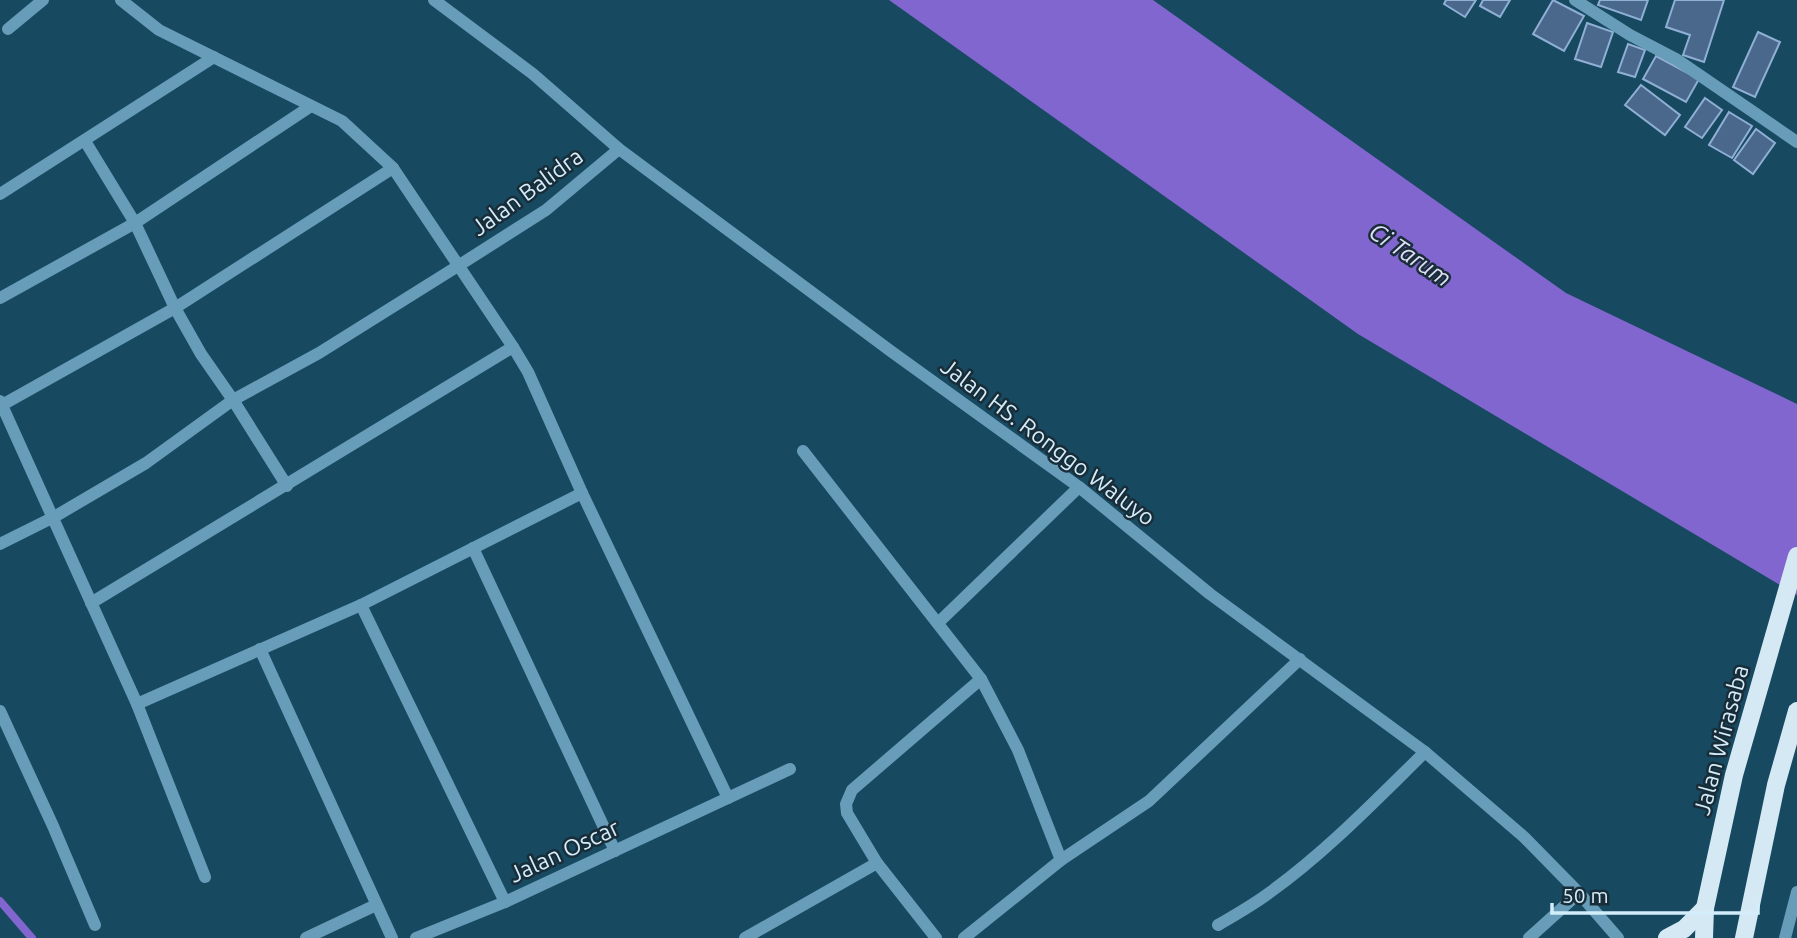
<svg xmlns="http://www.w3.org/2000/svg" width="1797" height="938" font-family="Ubuntu,sans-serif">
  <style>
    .water { fill: #8166cf }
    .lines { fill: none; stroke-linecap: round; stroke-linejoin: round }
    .stream { stroke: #8166cf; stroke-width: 8 }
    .building { fill: #4a688b; stroke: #8fafd5; stroke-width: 2 }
    .minor { stroke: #689db9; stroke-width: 12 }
    .major { stroke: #d5e9f4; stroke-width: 18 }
    .labels { text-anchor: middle; stroke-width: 5; stroke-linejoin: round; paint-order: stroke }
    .street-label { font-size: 23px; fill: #d4edfb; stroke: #192d38 }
    .water-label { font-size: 24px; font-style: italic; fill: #e2def9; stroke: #192d38 }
  </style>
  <rect width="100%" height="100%" fill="#174961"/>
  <polygon class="water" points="889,0 1153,0 1566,293 1797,404 1797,595 1358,334"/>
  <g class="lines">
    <polyline class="stream" points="0,901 32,938"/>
  </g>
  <g class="building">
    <polygon points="1446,0 1476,0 1465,17 1444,4"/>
    <polygon points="1483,0 1510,0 1500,17 1480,6"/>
    <polygon points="1553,0 1584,16 1564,51 1533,34"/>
    <polygon points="1600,0 1648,0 1641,20 1598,5"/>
    <polygon points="1675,0 1724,0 1704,62 1683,55 1690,35 1666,27"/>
    <polygon points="1587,23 1613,32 1601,67 1575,59"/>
    <polygon points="1758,32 1780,42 1755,97 1733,87"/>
    <polygon points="1628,44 1645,50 1635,77 1618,72"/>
    <polygon points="1656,56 1699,79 1686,102 1643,79"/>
    <polygon points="1641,85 1680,115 1665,135 1625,105"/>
    <polygon points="1705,98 1722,110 1702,138 1685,127"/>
    <polygon points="1729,112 1752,126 1732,158 1709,145"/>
    <polygon points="1756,129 1775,143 1753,174 1734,160"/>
  </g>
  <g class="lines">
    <g class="minor">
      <polyline points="121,0 159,30 342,121 393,168 513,347"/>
      <polyline points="434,0 533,74 619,149 892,352 1079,487 1210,594 1425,752 1524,837 1579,893 1618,938"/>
      <polyline points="1575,0 1630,35 1676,59 1797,142"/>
      <polyline points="8,29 43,0"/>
      <polyline points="85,141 135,223 175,308 201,354 233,400 287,486"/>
      <polyline points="0,194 214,57"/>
      <polyline points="0,298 135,223 311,106"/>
      <polyline points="0,401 137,704 205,877"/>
      <polyline points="2,405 175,308 393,168"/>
      <polyline points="803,451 981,679 1018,750 1061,860"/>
      <polyline points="0,544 54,517 146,463 233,400 319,353 458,266 546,210 619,149"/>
      <polyline points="473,548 615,851"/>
      <polyline points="91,603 513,347 528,372 582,493"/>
      <polyline points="361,605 505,902"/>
      <polyline points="939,622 1079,487"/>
      <polyline points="260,649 392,938"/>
      <polyline points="137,704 361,605 582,493 728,798"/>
      <polyline points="0,711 53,826 95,925"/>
      <path d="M1218,925C1235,915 1253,905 1269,893C1326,852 1375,801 1425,752"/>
      <polyline points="306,938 376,905"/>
      <polyline points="416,938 505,902 790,769"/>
      <polyline points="745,938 877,863"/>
      <polyline points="936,938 877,863 847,813 846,804 852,790 981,679"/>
      <polyline points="964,938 1061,860 1149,801 1300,659"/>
      <polyline points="1529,938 1579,893"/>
      <polyline points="1785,938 1797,892"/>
    </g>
    <g class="major">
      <polyline points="1667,938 1684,929 1705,908"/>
      <polyline points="1704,938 1705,908 1734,775 1797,556"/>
      <polyline points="1744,938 1776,785 1797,711"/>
    </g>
  </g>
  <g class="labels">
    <g class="street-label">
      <text transform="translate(527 192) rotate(-36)" y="8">Jalan Balidra</text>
      <text transform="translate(1048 442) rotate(37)" y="8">Jalan HS. Ronggo Waluyo</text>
      <text transform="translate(1721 740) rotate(-75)" y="8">Jalan Wirasaba</text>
      <text transform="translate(564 851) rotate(-25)" y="8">Jalan Oscar</text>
    </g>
    <g class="water-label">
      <text transform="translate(1410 255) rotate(34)" y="8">Ci Tarum</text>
    </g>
  </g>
  <path d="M1552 903v10h206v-10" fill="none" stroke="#d4edfb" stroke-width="3.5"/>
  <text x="1562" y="903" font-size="21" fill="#d4edfb" stroke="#192d38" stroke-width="5" paint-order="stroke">50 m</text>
</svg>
